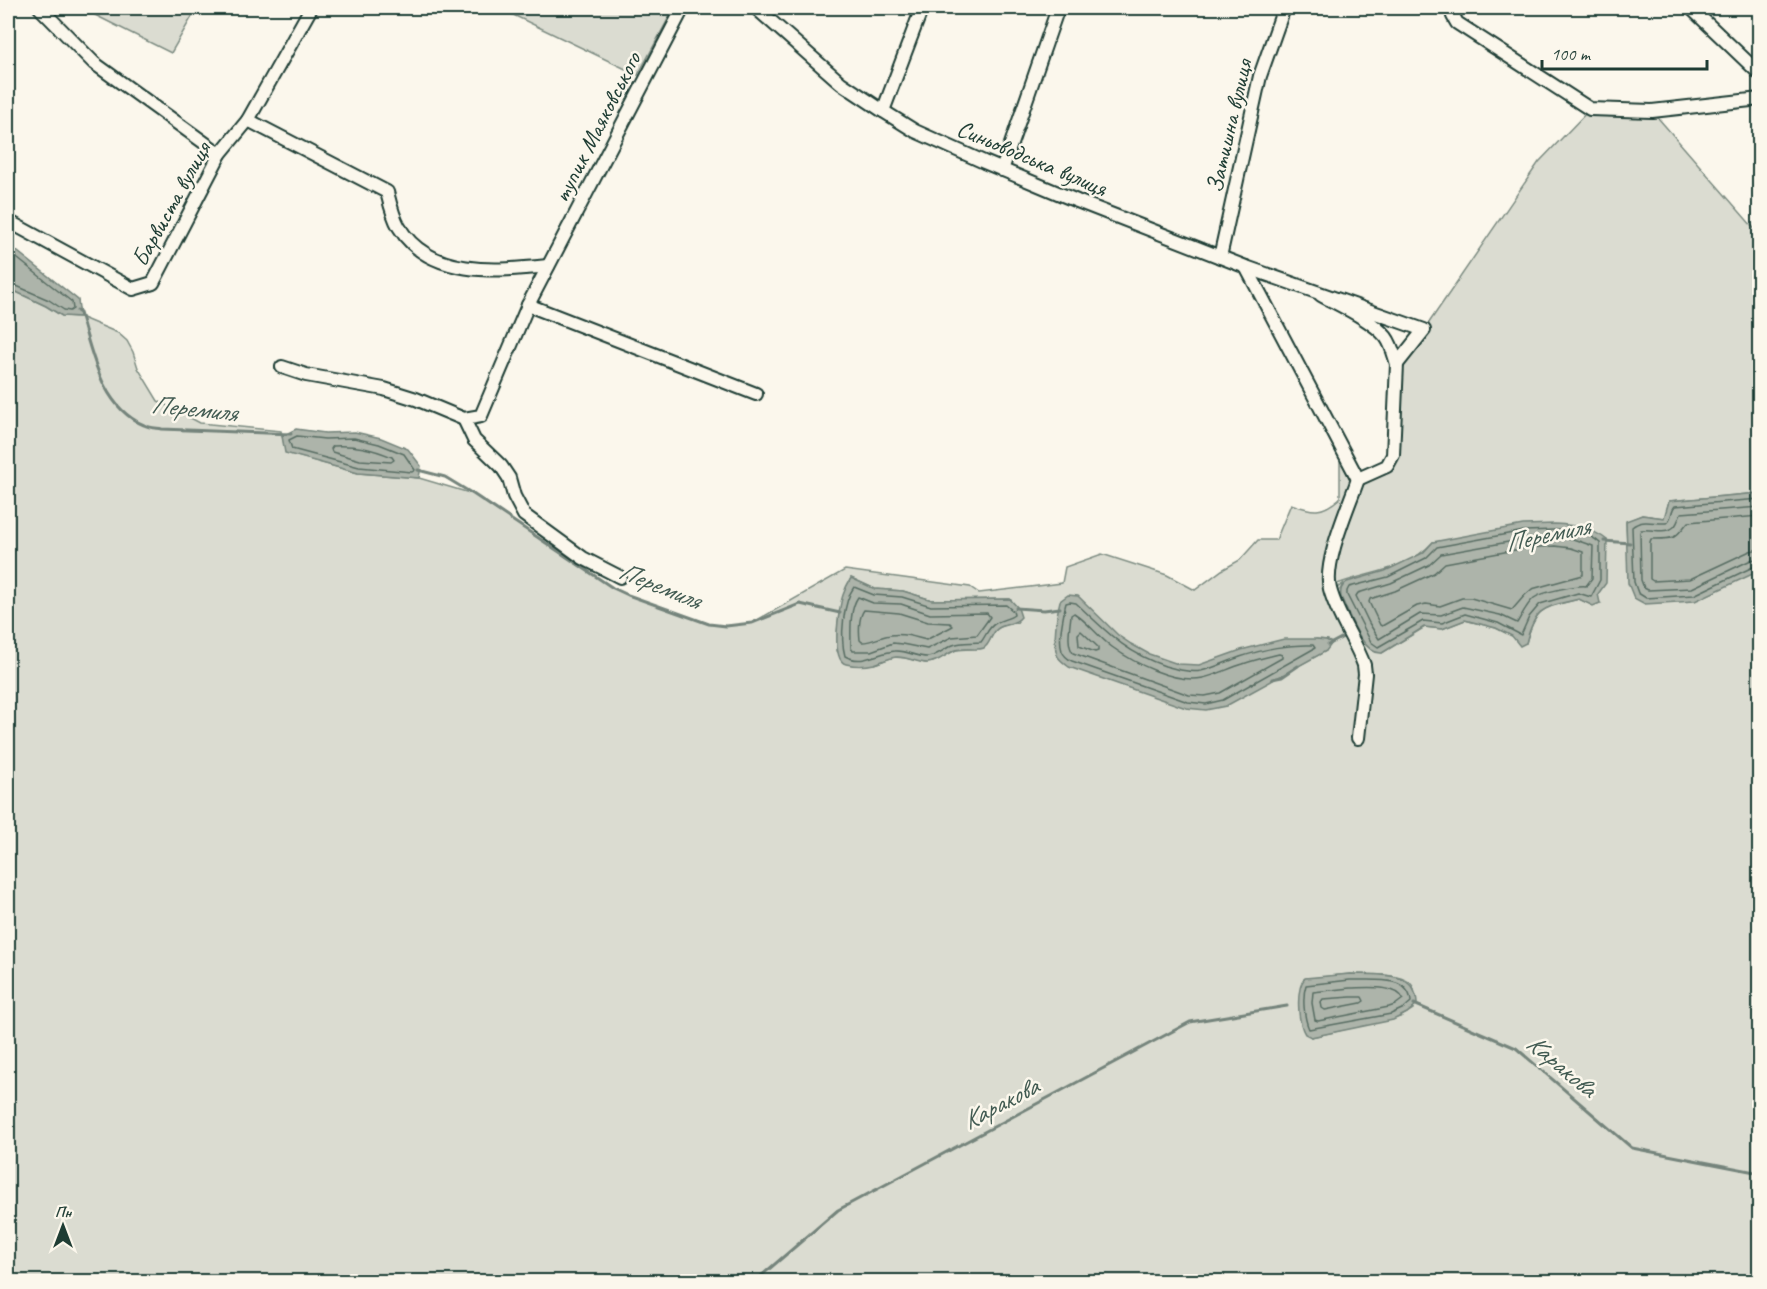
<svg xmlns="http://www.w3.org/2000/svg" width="1767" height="1289" font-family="Caveat,sans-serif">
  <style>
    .green { fill: #dbdcd1; stroke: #7d8c82; stroke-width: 1.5; fill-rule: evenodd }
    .water { fill: #adb4aa; stroke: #74847b; stroke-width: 1.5 }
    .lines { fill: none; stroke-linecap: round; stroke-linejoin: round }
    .shore { stroke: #586d63; stroke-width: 1.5 }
    .stream { stroke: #74847b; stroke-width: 3 }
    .minor-casing { stroke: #1f3d34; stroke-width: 16 }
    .minor { stroke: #fbf7ec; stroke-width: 12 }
    .labels { text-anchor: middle; stroke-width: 5; stroke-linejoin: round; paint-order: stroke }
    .street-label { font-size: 24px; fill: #1f3d34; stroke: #fbf7ec }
    .water-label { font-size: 26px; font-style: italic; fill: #425b52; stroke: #fbf7ec }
  </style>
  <rect width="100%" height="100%" fill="#fbf7ec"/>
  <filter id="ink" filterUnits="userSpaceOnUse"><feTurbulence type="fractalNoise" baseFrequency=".0167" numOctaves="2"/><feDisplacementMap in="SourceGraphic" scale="12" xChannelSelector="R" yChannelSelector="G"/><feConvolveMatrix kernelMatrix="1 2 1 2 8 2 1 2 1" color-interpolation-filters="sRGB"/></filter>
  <g filter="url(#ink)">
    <g class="green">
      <polygon points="81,8 197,8 171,53"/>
      <polygon points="505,8 674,8 638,75 503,10"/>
      <path d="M1590,109L1652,111L1759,234V493L1669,501L1665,518L1642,515L1626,522L1627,543L1753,574L1759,571V1281H8V288L46,306L62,316L80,317L118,333L127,341L133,352L138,368L158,401L200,423L281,431L286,453L358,473L419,478L473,494L613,588L628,595L709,624L726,626L752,623L845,570L970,587L979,593L1062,583L1065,567L1102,554L1167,575L1195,590L1222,570L1240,560L1258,540H1276L1291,504C1313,512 1322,514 1340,498V462L1347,458L1359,478L1387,466L1397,364L1424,330L1539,162ZM1433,542L1600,603L1592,605L1579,599C1545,608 1536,605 1526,643L1496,628L1465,620L1442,629L1425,627L1382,653L1340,590L1343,584L1337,588L1335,599L1330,587C1366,571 1405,573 1433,542ZM851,578L875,589L903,591L932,600L1010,599L1018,622L1000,627L995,631L987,645L982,648L956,650L933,662L926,663L906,658L894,657L874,664H848L837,651V635L839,613ZM1316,639L1328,640L1326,651L1266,683ZM1350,974C1364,975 1409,971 1414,989C1415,995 1413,1004 1413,1009L1400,1017L1311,1037L1304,979Z"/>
    </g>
    <g class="water">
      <polygon points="8,244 78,300 80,317 62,316 46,306 8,288"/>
      <polygon points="296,429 325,433 355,432 381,438 408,449 421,466 419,478 358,473 285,453 282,436"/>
      <polygon points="1759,493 1759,571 1695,601 1645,604 1634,598 1628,583 1626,521 1642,515 1664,518 1669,501"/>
      <path d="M1555,524C1575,525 1592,528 1607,540L1606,583L1598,594L1600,603L1593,606L1579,599C1544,608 1536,605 1526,643L1520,646L1512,636L1496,628L1465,620L1442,629L1424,627L1382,653C1362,655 1349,613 1341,597C1340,590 1341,586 1347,582L1385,571L1423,553L1433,542L1523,525Z"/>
      <path d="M851,578L875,589L903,591L932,600L1010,599L1018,608L1021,617C1015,625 1005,623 997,629C991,634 990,644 984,648C976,651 965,647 956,650C947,653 938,663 927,663C917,663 906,656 896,657C888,658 881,662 874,664C866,666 854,666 846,664C830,660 839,607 843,595C845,589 848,583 851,578Z"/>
      <path d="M1068,595L1078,596L1119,636L1131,644L1149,654L1178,664L1199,665L1241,650L1284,639H1316L1326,640L1332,643L1326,651L1226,706L1206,710L1186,708L1069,667C1065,664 1061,661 1058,657C1052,646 1057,613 1060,601Z"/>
      <path d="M1350,974C1374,975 1417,969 1417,1004L1407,1013L1393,1020L1311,1037L1305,1034C1298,1023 1295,989 1305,978Z"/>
    </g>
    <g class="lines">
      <g class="shore">
        <polyline points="8,251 72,302 73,309 70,311 64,310 49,300 12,284 8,283"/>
        <polygon points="297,436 325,439 354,438 379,444 404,454 415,470 412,472 359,467 292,449 289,440"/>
        <path d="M333,446C356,445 370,448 392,457L394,460L391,462L360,460L332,452L331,449Z"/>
        <path d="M1760,499L1675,506C1670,511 1673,519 1666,523C1654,524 1642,518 1632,527L1634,582L1638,593L1646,598L1694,595L1755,566H1760"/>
        <path d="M1760,507L1681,513C1679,517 1678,522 1675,526C1666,535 1652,528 1641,530L1640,532L1641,580L1644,588L1648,590L1692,588L1751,560L1760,558"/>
        <path d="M1760,516L1688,522C1674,540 1675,539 1651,539L1650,542V579L1653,581L1690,579L1750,551L1760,549"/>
        <path d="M1555,530C1571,531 1588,532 1600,543V580L1591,597L1578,593L1540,604L1529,617L1521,635L1498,623L1465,614L1442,623L1423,621L1378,647L1371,642L1347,595V591L1349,587L1388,577L1426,558L1437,547L1524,531Z"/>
        <path d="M1555,537L1573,539L1593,546L1592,578L1586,586C1577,585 1541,592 1534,598C1526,605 1522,615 1517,623L1500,615L1463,607L1441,615L1420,614L1379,639L1369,623L1356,596L1358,593L1391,583L1429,565L1441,554L1525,539Z"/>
        <polygon points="1555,546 1571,548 1583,552 1583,575 1532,589 1525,595 1512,610 1471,598 1462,598 1440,606 1426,604 1417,606 1382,626 1380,625 1369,602 1370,599 1395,591 1434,573 1445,563 1526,548"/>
        <path d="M854,587L874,595L902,597L931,606L1006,605L1013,611L1014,615C1009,619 1002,619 996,623C988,627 986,636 981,642C971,643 961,642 953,645C945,648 936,657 927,657C916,657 906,650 895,651C878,652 863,666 845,656C840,638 843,602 854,587Z"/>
        <path d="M858,597L873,603L901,604L930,614L987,613L990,617L977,635L952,637L927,649L902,644L893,643L871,651H853L851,648C851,632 849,610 858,597Z"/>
        <path d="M1070,602L1076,603C1106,631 1124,652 1165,666C1176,669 1189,673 1201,671C1214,668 1228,661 1240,657C1265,649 1287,644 1313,645L1315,648L1223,700L1206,704L1188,702L1072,661C1068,659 1064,656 1062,651C1058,638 1063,620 1065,607L1066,603Z"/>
        <path d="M864,610L899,613L928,622L950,623L953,626L926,640C915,637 903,633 891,635C881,636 873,642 862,642L860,640C859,631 859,617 864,610Z"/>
        <path d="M1074,613C1088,622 1098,637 1112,647C1134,663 1175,684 1203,678C1216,675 1230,668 1243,664C1254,660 1267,657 1279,654L1282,655V658L1220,693L1205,696L1189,695L1073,653C1066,643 1070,627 1071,615Z"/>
        <polygon points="1081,631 1098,647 1098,651 1095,652 1079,646 1078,634"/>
        <path d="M1350,980C1370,981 1409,974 1411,1002L1404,1008L1391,1014L1309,1029C1304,1018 1302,997 1306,985Z"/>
        <path d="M1350,988C1364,988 1397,984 1403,999L1395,1005L1389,1007L1318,1021L1315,1020L1312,1003L1313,992Z"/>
        <polygon points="1351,997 1362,997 1364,1001 1361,1003 1325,1010 1322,1008 1321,1002 1323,999"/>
      </g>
      <g class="stream">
        <path d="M77,311L80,313C92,352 101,407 144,425C149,428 156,428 162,429L291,434"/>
        <polyline points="418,470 445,477 473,494 613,588 628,595 709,624 726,626 752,623 800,604 840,613"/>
        <polyline points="1604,541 1630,543"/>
        <polyline points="1016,608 1044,610 1060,608"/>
        <polyline points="1328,645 1343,637"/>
        <polyline points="1272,679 1282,677 1298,666"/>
        <polyline points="1414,1004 1516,1048 1632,1148 1760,1173"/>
        <polyline points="754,1282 838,1210 1190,1022 1287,1006"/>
      </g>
      <g class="minor-casing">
        <g id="minor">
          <polyline points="40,8 94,63 220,154"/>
          <path d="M756,8L841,83L883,111L915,131L984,162L1077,201L1246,267L1424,330L1397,364C1394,355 1392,345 1386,337C1372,320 1341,306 1321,295"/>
          <polyline points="1458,8 1453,16 1457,23 1590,109 1652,111 1760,99"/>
          <polyline points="1691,8 1760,74"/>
          <polyline points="883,111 922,8"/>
          <path d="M248,120L387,192C390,204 393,217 399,227C429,278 498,271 548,266"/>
          <polyline points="1002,170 1058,8"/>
          <polyline points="8,221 133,289 153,283 220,154 248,120 311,8"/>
          <polyline points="1220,257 1260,76 1284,8"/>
          <polyline points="1246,267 1358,479 1387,466 1393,455 1397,364"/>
          <polyline points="528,305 756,394"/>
          <polyline points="282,367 306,375 384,389 416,399 464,419 481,416 528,305 683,8"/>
          <polyline points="464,419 474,440 501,466 509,478 514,496 524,515 583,558 620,577"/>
          <path d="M1358,479C1349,506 1323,562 1330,589C1337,616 1355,640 1364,665L1365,674L1358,738"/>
        </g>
      </g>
      <use href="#minor" class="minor"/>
    </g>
  </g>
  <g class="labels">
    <g class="street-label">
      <text transform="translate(1229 126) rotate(-77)" y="8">Затишна вулиця</text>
      <text transform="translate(597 127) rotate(-63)" y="8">тупик Маяковського</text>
      <text transform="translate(1032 158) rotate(23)" y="8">Синьоводська вулиця</text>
      <text transform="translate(171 204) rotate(-61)" y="8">Барвиста вулиця</text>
    </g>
    <g class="water-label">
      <text transform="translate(194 408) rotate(6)" y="9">Перемиля</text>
      <text transform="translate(1547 534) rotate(-12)" y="9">Перемиля</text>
      <text transform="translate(660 585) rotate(22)" y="9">Перемиля</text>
      <text transform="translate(1562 1065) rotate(40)" y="9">Каракова</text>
      <text transform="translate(1000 1103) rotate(-28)" y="9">Каракова</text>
    </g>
  </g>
  <rect width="1767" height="1289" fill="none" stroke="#fbf7ec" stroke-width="30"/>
  <rect x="15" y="15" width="1737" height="1259" fill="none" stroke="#1f3d34" stroke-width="2" filter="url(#ink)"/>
  <g transform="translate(63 1226)" stroke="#fbf7ec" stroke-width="4.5" paint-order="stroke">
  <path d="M0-4.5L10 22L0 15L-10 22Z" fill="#1f3d34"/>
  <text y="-9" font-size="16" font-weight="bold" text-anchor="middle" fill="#1f3d34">Пн</text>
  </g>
  <path d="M1542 60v9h165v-9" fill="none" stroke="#1f3d34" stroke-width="3"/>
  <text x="1551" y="60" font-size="18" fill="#1f3d34" stroke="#fbf7ec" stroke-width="4.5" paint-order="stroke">100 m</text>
</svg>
